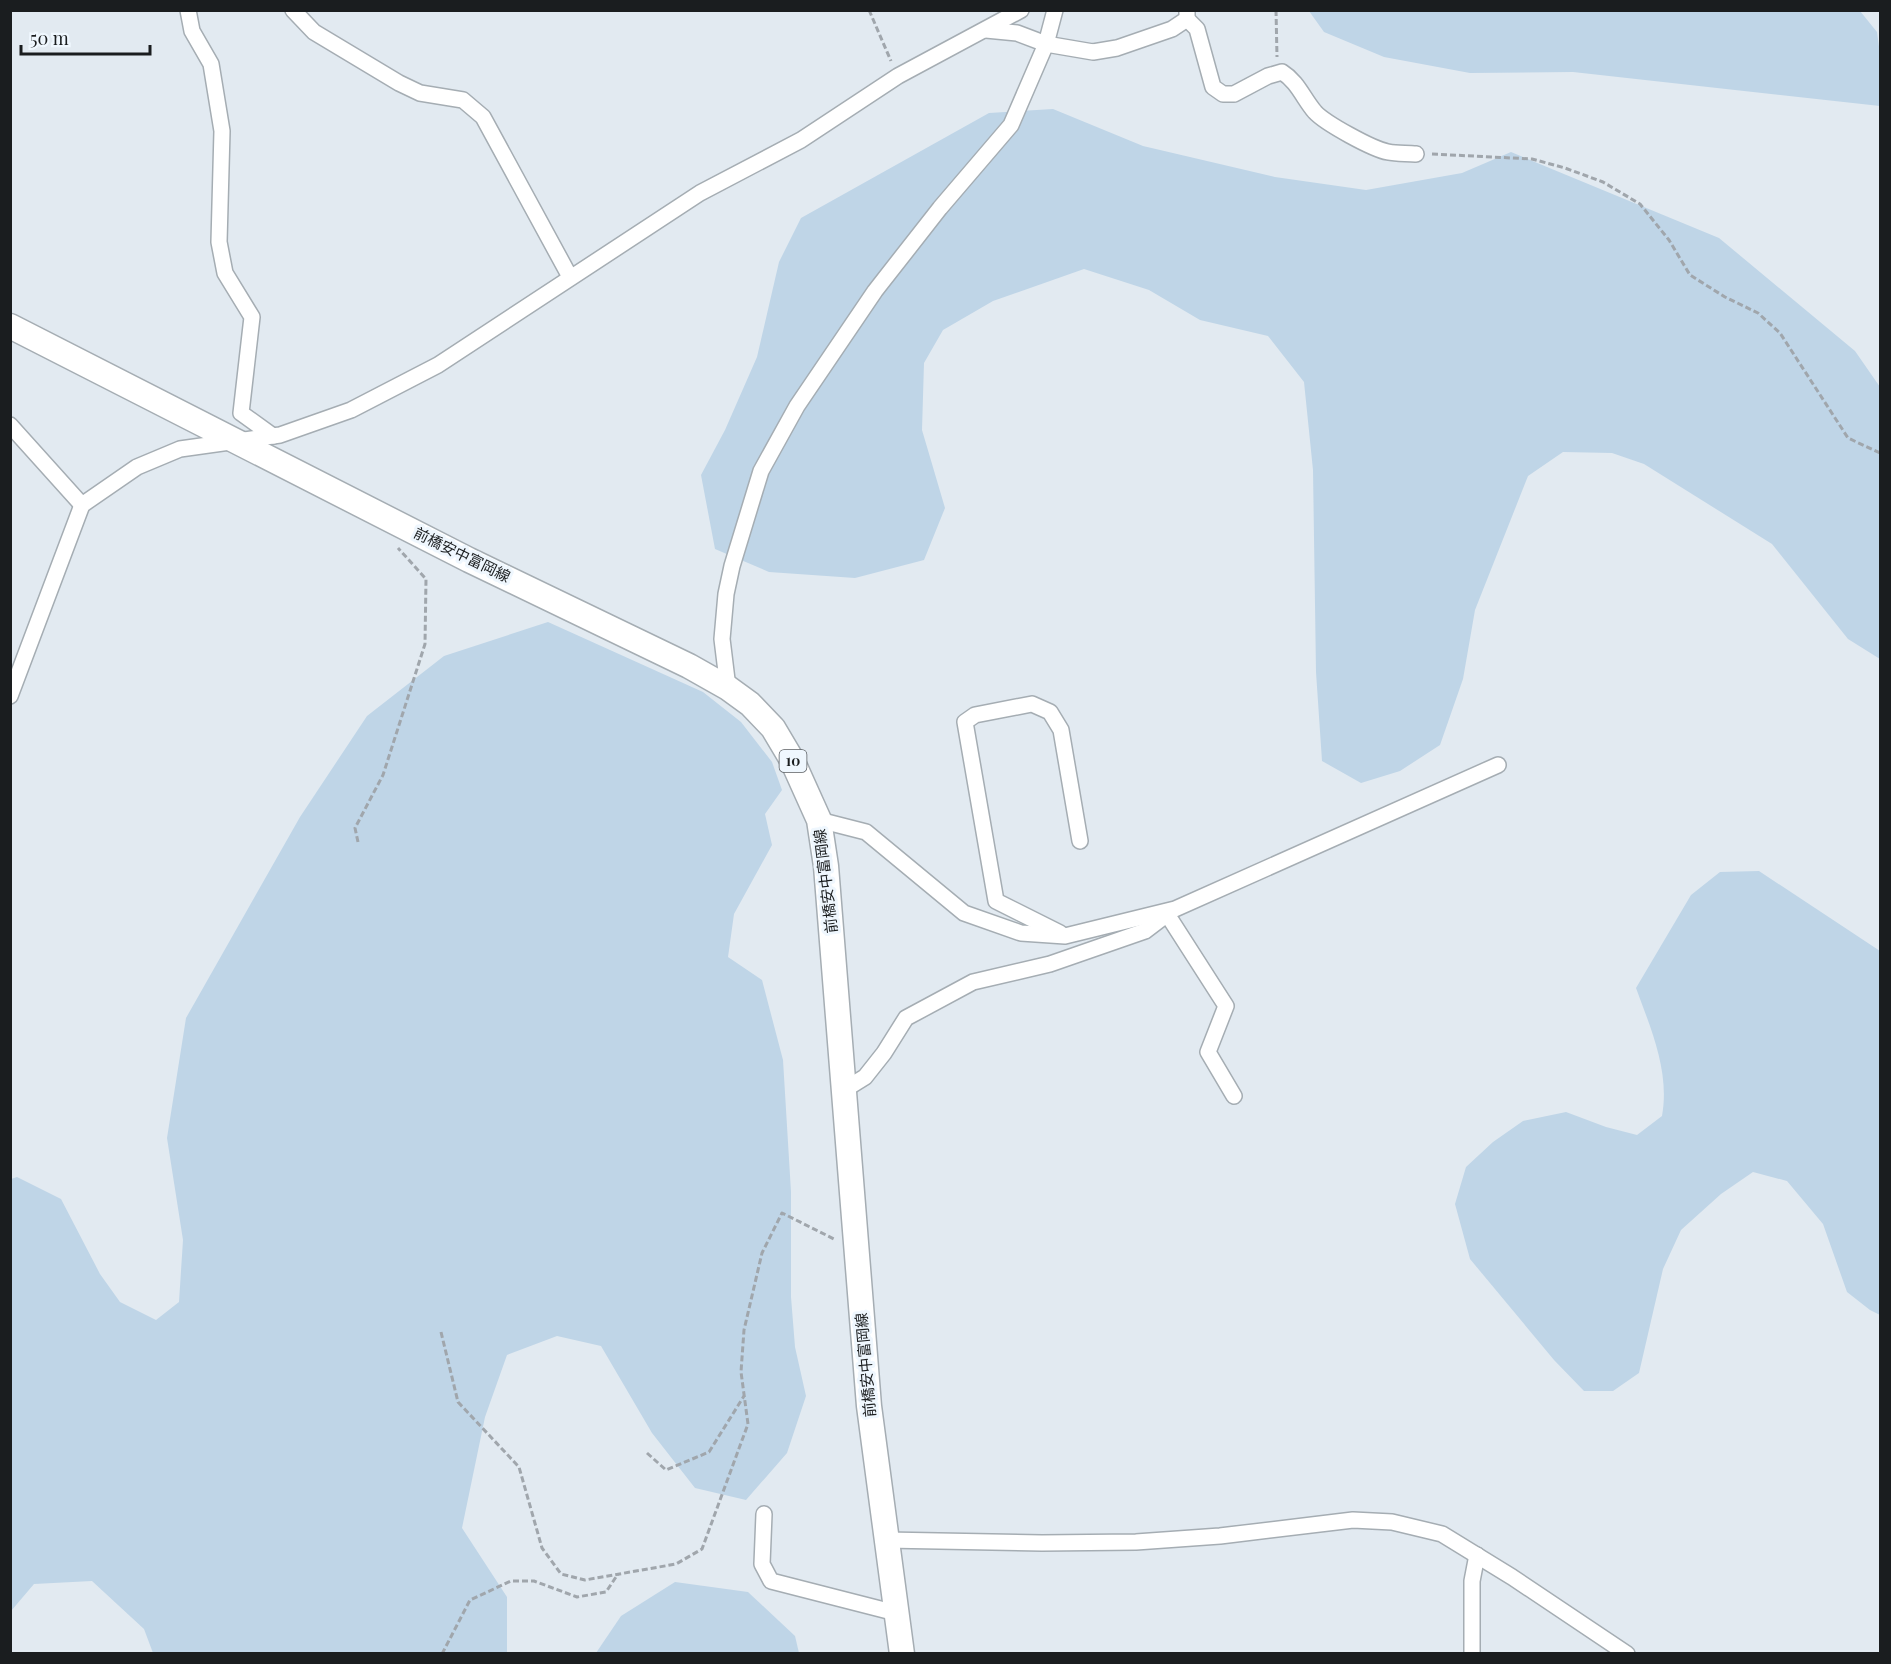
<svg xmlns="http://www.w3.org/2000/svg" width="1891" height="1664" font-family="'Playfair Display','Noto Sans JP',serif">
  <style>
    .green { fill: #bfd5e7 }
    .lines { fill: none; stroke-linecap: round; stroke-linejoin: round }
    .minor-casing { stroke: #a5adb3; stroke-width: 18 }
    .primary-casing { stroke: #a5adb3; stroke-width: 27 }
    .path { stroke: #a0a6ac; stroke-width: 3; stroke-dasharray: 6 3; stroke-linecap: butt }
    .minor { stroke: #fff; stroke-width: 15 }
    .primary { stroke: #fff; stroke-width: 24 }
    .labels { text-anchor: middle; stroke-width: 6; stroke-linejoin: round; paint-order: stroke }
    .shield { fill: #eff7fe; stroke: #5a5e62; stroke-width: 1.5 }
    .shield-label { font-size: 14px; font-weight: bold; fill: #1a1d1f }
    .street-label { font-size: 15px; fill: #1a1d1f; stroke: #eff7fe }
  </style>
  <rect width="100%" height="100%" fill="#e2eaf1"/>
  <g class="green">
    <polygon points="1309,11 1860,11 1877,32 1880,54 1880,106 1573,72 1470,73 1384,57 1324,32"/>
    <polygon points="1053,109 1143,146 1275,177 1366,190 1462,173 1511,152 1719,238 1855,351 1880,387 1880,659 1848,639 1772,544 1644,464 1612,453 1563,452 1528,476 1475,610 1463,679 1440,745 1400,771 1361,783 1322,761 1316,672 1313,470 1304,382 1268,336 1200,320 1149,290 1084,269 993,301 943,330 924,363 922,430 945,508 924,560 855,578 769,572 715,549 701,475 725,430 757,357 779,262 801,218 989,113"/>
    <polygon points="548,622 703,692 741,722 772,762 782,790 765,814 772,845 734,914 728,957 762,980 783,1060 791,1192 791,1297 795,1347 806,1396 787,1453 746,1500 695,1488 652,1433 601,1346 557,1336 507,1355 485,1417 462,1528 507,1597 507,1653 153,1653 144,1629 92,1581 34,1584 11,1611 11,1179 17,1177 61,1199 100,1274 120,1302 156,1320 179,1302 183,1240 167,1138 186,1018 300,817 367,716 444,656"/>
    <path d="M1759,871L1880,951V1315L1870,1310L1847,1292L1823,1224L1787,1181L1753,1172L1721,1194L1681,1230L1663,1269L1639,1373L1613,1391H1584L1554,1360L1470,1259L1455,1204L1466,1167L1493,1142L1523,1121L1566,1112L1606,1127L1637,1135L1662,1116C1670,1072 1651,1029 1636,988L1691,895L1720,872Z"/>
    <polygon points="675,1582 748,1592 795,1636 799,1653 596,1653 621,1616"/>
  </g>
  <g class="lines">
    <g class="minor-casing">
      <g id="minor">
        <polyline points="188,10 192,31 211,64 222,131 219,242 225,273 252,317 241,413 273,436"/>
        <polyline points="293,10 314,32 399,83 420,93 463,100 483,117 570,277"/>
        <path d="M1187,19L1197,29L1213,87L1223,94H1234L1268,76L1282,72C1298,82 1303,98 1315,112C1325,123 1372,149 1388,152C1397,154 1407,153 1416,154"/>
        <polyline points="986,30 1017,33 1046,44 1093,52 1117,48 1172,29 1187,19 1187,10"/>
        <polyline points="10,425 82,505"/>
        <polyline points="728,688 722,639 726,594 732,566 761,471 797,406 875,291 940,208 1011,125 1046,44 1055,10"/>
        <polyline points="10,696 82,505 137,467 180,449 280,435 351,410 438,365 700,193 801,140 898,76 1021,10"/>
        <polyline points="819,820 866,832 964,913 1021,933 1065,936 1175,909 1498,765"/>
        <polyline points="1167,914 1226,1006 1208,1052 1234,1096"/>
        <polyline points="1060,933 996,901 965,722 975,715 1032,704 1050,712 1061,730 1080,841"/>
        <polyline points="844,1090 865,1077 884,1053 906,1018 973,982 1050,964 1145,931 1170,912"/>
        <polyline points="764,1514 762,1564 771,1581 896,1613"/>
        <polyline points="886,1540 1042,1543 1136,1542 1220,1536 1353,1520 1392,1522 1442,1534 1512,1577 1627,1654"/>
        <polyline points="1472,1654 1472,1581 1477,1555"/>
      </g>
    </g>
    <g class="primary-casing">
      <polyline id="primary" points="10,326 469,560 689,666 728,688 750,704 773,728 792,760 819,820 826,866 869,1406 902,1654"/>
    </g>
    <g class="path">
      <polyline points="869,10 891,61"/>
      <polyline points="1276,10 1277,57"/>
      <polyline points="1432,154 1532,159 1565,168 1603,182 1640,204 1669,240 1690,275 1725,297 1758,313 1780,333 1848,438 1880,453"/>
      <polyline points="358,842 355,828 383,775 425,644 426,579 398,548"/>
      <polyline points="441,1332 458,1402 519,1467 542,1548 561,1574 585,1580 676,1564 702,1549 748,1424 741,1372 744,1330 762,1253 782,1213 834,1239"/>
      <polyline points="647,1453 666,1470 709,1452 744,1396"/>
      <polyline points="442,1654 470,1600 511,1581 534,1581 577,1597 606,1592 618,1574"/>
    </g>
    <use href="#minor" class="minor"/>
    <use href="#primary" class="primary"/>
  </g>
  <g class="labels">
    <rect class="shield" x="779.5" y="750" width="27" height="22" rx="4.5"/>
    <g class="shield-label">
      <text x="793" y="766">10</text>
    </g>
    <g class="street-label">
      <text transform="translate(462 555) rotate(26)" y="5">前橋安中富岡線</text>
      <text transform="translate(826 881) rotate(-97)" y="5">前橋安中富岡線</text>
      <text transform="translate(866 1365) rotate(-95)" y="5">前橋安中富岡線</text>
    </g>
  </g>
  <rect width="1891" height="1664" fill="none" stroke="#1a1d1f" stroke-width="24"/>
  <path d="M21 45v9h129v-9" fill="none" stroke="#1a1d1f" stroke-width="3"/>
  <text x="30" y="45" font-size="18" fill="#1a1d1f" stroke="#eff7fe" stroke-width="4.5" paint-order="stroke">50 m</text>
</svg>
